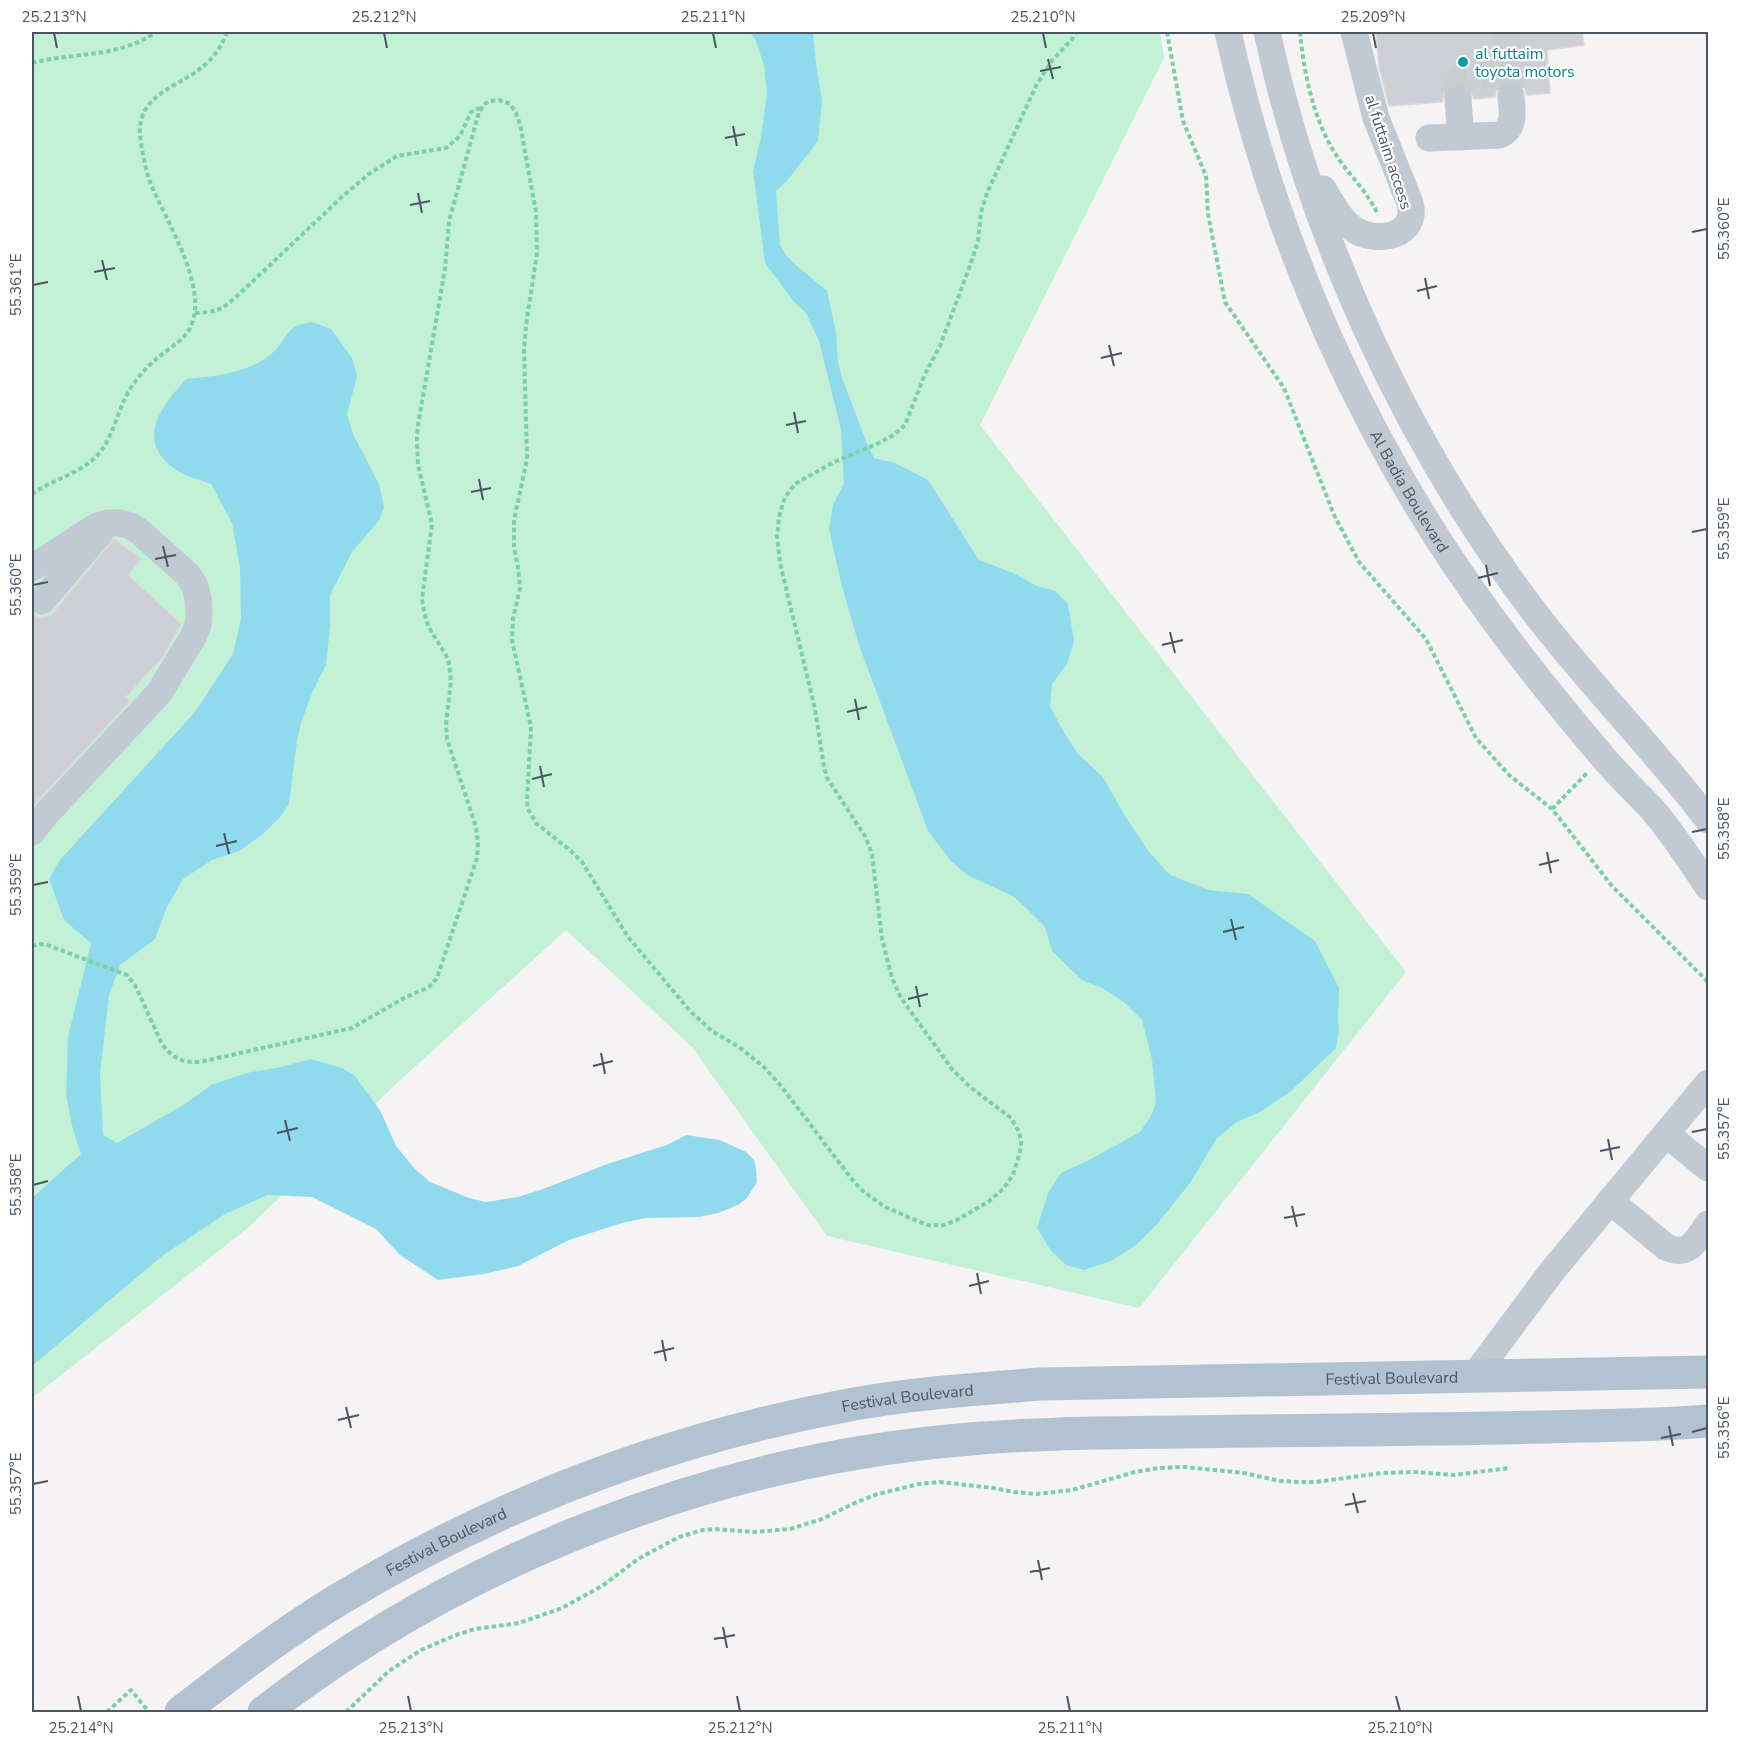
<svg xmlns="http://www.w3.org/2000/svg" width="1740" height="1744" font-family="'Nunito Sans',sans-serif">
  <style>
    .grass { fill: #c3f1d5 }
    .water { fill: #90daee }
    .building { fill: #cdcfd5; stroke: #d7d9de; stroke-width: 1.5 }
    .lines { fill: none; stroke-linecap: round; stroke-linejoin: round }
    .minor-tunnel { stroke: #caccce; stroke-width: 27; stroke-dasharray: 27 14; stroke-linecap: butt }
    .path { stroke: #7ad0a6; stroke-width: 4; stroke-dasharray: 4.5 3; stroke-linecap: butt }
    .minor { stroke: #c1cad2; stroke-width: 27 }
    .major { stroke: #b3c2d1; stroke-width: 33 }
    .ticks { fill: none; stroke: #4a5661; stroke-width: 2 }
    .culture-dot { fill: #0f9aa8; stroke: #fff; stroke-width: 2 }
    .labels { text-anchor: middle; stroke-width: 4.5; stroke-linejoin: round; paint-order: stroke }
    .culture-label { font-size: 16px; fill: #0d838f; stroke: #fff; text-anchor: start }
    .street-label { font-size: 16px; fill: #4a5661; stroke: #fff }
    .neatline { fill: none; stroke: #4a5661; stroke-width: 2 }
    .ticks-label { font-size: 15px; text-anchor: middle; fill: #4a5661 }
  </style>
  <rect width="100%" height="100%" fill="#f5f3f3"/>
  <polygon class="grass" points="32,32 1160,32 1164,58 980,425 1406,972 1139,1308 827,1236 692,1047 566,930 398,1082 249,1227 32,1398"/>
  <g class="water">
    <polygon points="750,32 813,32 816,63 822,101 818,141 787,181 776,191 780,245 786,255 796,265 827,291 836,332 838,362 842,378 866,441 874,458 895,463 928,480 979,560 1013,573 1037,586 1055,591 1068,604 1074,641 1067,664 1052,684 1050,706 1062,729 1078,754 1103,777 1125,816 1149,852 1170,875 1209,890 1248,894 1315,941 1339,988 1338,1019 1339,1030 1336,1048 1290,1092 1260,1112 1237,1122 1217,1138 1190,1183 1158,1223 1136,1245 1111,1261 1084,1270 1066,1265 1051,1251 1037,1228 1048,1193 1061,1173 1087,1161 1140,1132 1151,1116 1156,1103 1152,1059 1142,1020 1124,1002 1102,988 1082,980 1052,951 1045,927 1026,908 1013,896 967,875 950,860 928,831 859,645 841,583 829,529 833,505 844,483 842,449 841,430 819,341 806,313 794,302 765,263 753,171 761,137 767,94 764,65 755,39"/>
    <path d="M312,322L331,329L352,358L357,376L347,414L353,434L379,484L384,507L380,519L352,552L330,595V626L326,665L312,693L301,723L297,741L289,804L281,816L263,834L239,851L212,860L183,879L167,907L155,939L120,965L109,995L100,1074L103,1135L117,1143L185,1104L211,1085L246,1073L281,1067L311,1059L342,1068L355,1076L381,1112L396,1146L415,1169L430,1182L469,1198L486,1202L518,1197L543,1189L610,1163L667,1145L686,1135L720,1140L746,1152L754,1160L756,1168L757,1182L747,1198L738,1205L718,1213L699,1217L646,1218L622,1223L569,1240L518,1266L484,1274L438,1280L400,1255L376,1229L312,1197L267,1195L225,1214L162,1256L32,1366V1198L81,1154L73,1130L66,1095L68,1037L91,943L64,920L49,879L59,861L195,712L233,654L241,619L240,568L232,523L211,484C198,479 183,476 172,467C135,438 163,405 186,379C215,376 245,374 270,355C280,348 284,335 294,327C299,324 306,323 312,322Z"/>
  </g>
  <g class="building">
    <polygon points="1376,32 1582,32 1584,45 1547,50 1550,93 1527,95 1524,87 1517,82 1510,80 1502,83 1497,90 1495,97 1474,99 1471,92 1465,86 1456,84 1449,87 1444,93 1442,102 1389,106 1379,67"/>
    <polygon points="114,539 141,559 128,575 181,624 163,657 126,697 130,701 32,807 32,613 40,618 48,616 54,612"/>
  </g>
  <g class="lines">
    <g class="minor-tunnel">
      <polyline points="1506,32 1511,89"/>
      <polyline points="1458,100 1458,86 1463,78 1509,72"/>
    </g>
    <g class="path">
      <polyline points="1167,32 1183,121 1206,176 1208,214 1225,302 1284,388 1334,515 1359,562 1426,639 1476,738 1509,775 1552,809 1612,886 1708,982"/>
      <path d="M1300,32C1304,73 1313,119 1336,155C1349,175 1368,192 1378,215"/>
      <path d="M32,63C74,52 119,58 156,32"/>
      <path d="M195,313C215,312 220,311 235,298L344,195L369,174L397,156L446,148L460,136L471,112L480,108"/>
      <path d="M32,494C53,479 84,473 101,451C116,431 119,402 135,382C142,372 151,363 160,356C171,347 184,340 190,328C211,288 163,217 149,179C145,167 143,155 141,143C140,135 139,128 141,120C148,93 181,84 201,68C213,59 222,46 227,32"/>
      <polyline points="1552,809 1587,773"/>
      <path d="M32,946L40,944L47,945L127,975L135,985L162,1044C172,1058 183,1063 200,1062L352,1028L404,998L429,987L437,978L477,858L478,843L476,827L447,739L446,724L451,681L449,663L446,655L428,626L424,611L422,599L432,524L418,465L417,439L418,425L445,269L449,221L479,112L485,104L490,101L500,100L510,104L516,113L520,124L536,212L537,253L526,325L524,350L527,459L514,520V547L518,567L520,588L513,619L512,640L531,727L527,801L528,809L536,823L572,852L582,862L628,937L690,1011L712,1031L739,1047L764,1067L781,1086L854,1182L864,1192L885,1207L927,1225H944L957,1220L988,1202L1003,1189L1013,1175L1020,1152L1021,1142L1019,1132L1011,1118L970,1087L952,1069L901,998L892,978L882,939L872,854L865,836L827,778L824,767L815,709L780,563L777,537L779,517L785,497L795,484L834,462L879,443L895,434L905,425L925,374L940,346L972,260L978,241L981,212L987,193L1036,86L1050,63L1072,39L1076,32"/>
      <polyline points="107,1712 131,1690 149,1712"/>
      <polyline points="346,1712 389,1671 421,1650 456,1635 475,1629 519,1623 562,1608 602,1586 638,1559 679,1537 703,1530 714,1529 754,1532 790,1529 822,1519 857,1502 878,1494 919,1484 940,1482 993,1488 1014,1492 1037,1494 1072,1490 1135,1472 1159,1468 1184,1467 1244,1473 1280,1481 1298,1482 1316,1482 1382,1473 1414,1472 1454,1475 1509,1468"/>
    </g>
    <g class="minor">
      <path id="s1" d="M1228,32C1275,243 1364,444 1493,619C1527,666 1564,711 1602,756C1618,775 1636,792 1653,810C1673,834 1691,861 1708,887"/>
      <path d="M1267,32C1311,235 1404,438 1529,605C1585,680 1652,746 1708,820"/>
      <polyline points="1458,100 1461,137"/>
      <path d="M1429,138L1500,135C1516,127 1512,111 1511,96"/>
      <path d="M1323,189C1332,203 1340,221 1355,230C1377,244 1419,236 1410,203L1376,118L1354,32"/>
      <polyline points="32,568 97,526 108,523 120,523 131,526 140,532 188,575 195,586 198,599 199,612 198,625 193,637 159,693 47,813 32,832"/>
      <polyline points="42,601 100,533"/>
      <polyline points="1666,1134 1708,1168"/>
      <path d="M1610,1201L1666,1247C1689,1258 1697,1240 1708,1224"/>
      <polyline points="1474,1376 1553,1270 1708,1083"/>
    </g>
    <g class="major">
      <path id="s2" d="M181,1712C232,1673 283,1633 338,1600C499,1502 669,1438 854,1404C916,1393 979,1389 1041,1384L1708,1372"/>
      <path d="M264,1712C462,1559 710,1462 959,1440C1032,1433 1106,1433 1179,1432C1300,1430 1421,1430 1542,1427C1597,1425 1653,1426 1708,1421"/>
    </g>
  </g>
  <path class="ticks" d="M54,33L57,48M384,33L387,48M713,33L716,48M1043,33L1046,48M1373,33L1376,48M1048,59L1053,79M1040,71L1061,67M733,126L737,146M725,138L745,134M418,193L422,213M410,205L430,201M1692,232L1707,229M102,260L107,280M94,272L115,268M1425,278L1429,299M33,285L48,282M1417,291L1437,286M1109,345L1114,366M1101,358L1122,353M794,412L798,433M786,425L806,421M479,479L483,500M471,492L491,488M1692,532L1707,529M163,546L168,567M155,559L176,555M1486,565L1490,586M1478,578L1498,573M33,585L48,582M1170,632L1175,653M1162,645L1183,640M855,699L859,720M847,712L867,707M540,766L544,787M532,779L552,774M1692,832L1707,829M224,833L229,854M216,846L237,841M1547,852L1551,873M1539,865L1559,860M33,885L48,882M1231,919L1236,940M1223,932L1244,927M916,986L920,1007M908,999L928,994M601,1053L605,1074M593,1066L613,1061M285,1120L290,1141M1692,1132L1707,1129M277,1133L298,1128M1608,1139L1612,1160M1600,1151L1620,1147M33,1185L48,1181M1292,1206L1297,1227M1284,1218L1305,1214M977,1273L981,1294M969,1286L989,1281M662,1340L666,1361M654,1353L674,1348M346,1407L351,1428M338,1420L359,1415M1669,1426L1673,1446M1692,1432L1707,1428M1661,1438L1681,1434M33,1484L48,1481M1353,1493L1358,1513M1345,1505L1366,1501M1038,1560L1042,1580M1030,1572L1050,1568M723,1627L727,1648M714,1639L735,1635M78,1696L81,1711M408,1696L411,1711M737,1696L740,1711M1067,1696L1070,1711M1396,1696L1400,1711"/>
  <circle class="culture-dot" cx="1463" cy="62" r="6"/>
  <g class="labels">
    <g class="culture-label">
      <text x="1475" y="59">al futtaim<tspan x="1475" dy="18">toyota motors</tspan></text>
    </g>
    <g class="street-label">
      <text transform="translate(1389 152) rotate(72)" y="6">al futtaim access</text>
      <text dy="6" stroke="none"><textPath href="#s1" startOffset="496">Al Badia Boulevard</textPath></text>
      <text dy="6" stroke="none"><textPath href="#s2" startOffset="1287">Festival Boulevard</textPath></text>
      <text dy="6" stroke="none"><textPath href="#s2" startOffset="802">Festival Boulevard</textPath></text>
      <text dy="6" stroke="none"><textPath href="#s2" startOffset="316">Festival Boulevard</textPath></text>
    </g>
  </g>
  <rect width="1740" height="1744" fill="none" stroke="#ffffff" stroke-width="66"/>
  <rect x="33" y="33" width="1674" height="1678" class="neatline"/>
  <g class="ticks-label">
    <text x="54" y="22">25.213°N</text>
    <text x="384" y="22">25.212°N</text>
    <text x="713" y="22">25.211°N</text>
    <text x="1043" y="22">25.210°N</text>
    <text x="1373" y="22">25.209°N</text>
    <text transform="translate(1724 229) rotate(-90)" y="5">55.360°E</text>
    <text transform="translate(16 285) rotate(-90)" y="5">55.361°E</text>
    <text transform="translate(1724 529) rotate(-90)" y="5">55.359°E</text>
    <text transform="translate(16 585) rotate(-90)" y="5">55.360°E</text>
    <text transform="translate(1724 829) rotate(-90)" y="5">55.358°E</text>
    <text transform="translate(16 885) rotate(-90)" y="5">55.359°E</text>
    <text transform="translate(1724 1129) rotate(-90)" y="5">55.357°E</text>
    <text transform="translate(16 1185) rotate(-90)" y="5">55.358°E</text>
    <text transform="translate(1724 1428) rotate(-90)" y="5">55.356°E</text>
    <text transform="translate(16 1484) rotate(-90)" y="5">55.357°E</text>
    <text x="81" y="1733">25.214°N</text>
    <text x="411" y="1733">25.213°N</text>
    <text x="740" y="1733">25.212°N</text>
    <text x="1070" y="1733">25.211°N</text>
    <text x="1400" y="1733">25.210°N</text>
  </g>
</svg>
